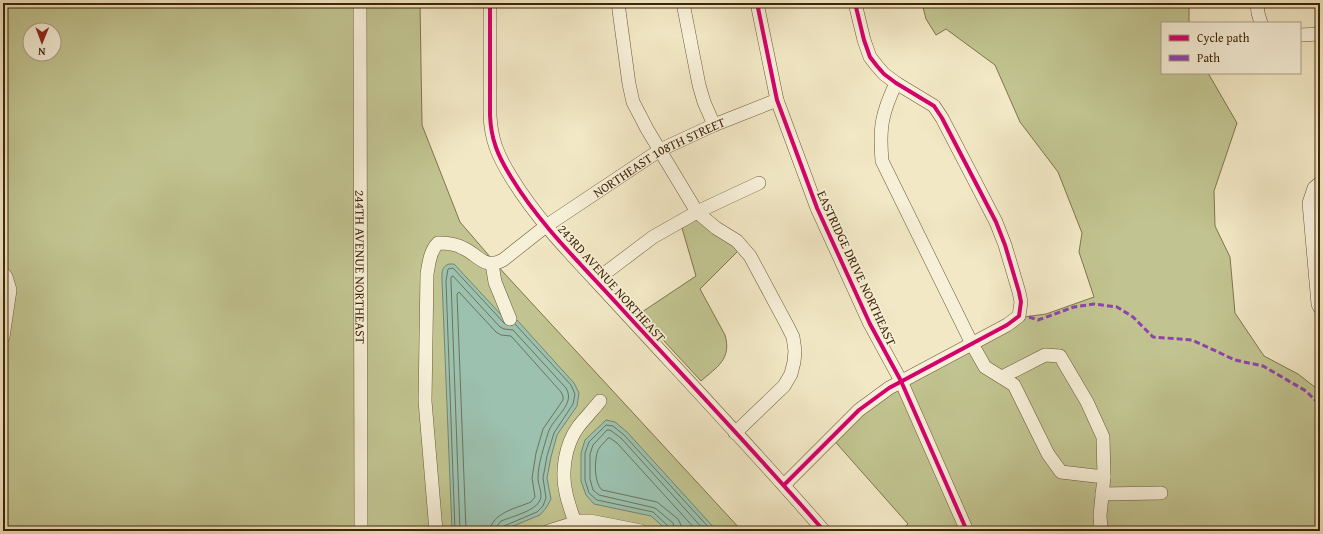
<svg xmlns="http://www.w3.org/2000/svg" width="1323" height="534" font-family="'Gentium Book Plus',serif">
  <style>
    .green { fill: #c1c490; stroke: #80744b; fill-rule: evenodd }
    .water { fill: #9cc1af; stroke: #77836b }
    .lines { fill: none; stroke-linecap: round; stroke-linejoin: round }
    .shore { stroke: #6e735a; stroke-width: 1 }
    .minor-casing { stroke: #6c5636; stroke-width: 14 }
    .minor { stroke: #f7f0d9; stroke-width: 13 }
    .quiet { stroke: #8e44ad; stroke-width: 3; stroke-dasharray: 6 3; stroke-linecap: butt }
    .cycleway-casing { stroke: #f7f0d9; stroke-width: 6 }
    .cycleway { stroke: #d6006c; stroke-width: 4 }
    .labels { text-anchor: middle; stroke-width: 3.5; stroke-linejoin: round; paint-order: stroke }
    .street-label { font-size: 13px; fill: #3f2506; stroke: #f7f0d9 }
  </style>
  <rect width="100%" height="100%" fill="#f2e8c5"/>
  <filter id="stains"><feTurbulence type="fractalNoise" baseFrequency=".005" numOctaves="4"/><feColorMatrix values="0 0 0 0 .2 0 0 0 0 .09 0 0 0 0 .02 0 0 0 .5 -.17"/></filter>
  <radialGradient id="worn" r=".72"><stop offset=".6" stop-color="#630" stop-opacity="0"/><stop offset="1" stop-color="#630" stop-opacity=".3"/></radialGradient>
  <g class="green">
    <path d="M3,3H420L422,125L460,222L504,273L742,531H3ZM30,30H54V54H30Z"/>
    <polygon points="922,3 1189,3 1189,23 1162,23 1162,73 1208,73 1237,123 1214,191 1215,226 1230,257 1235,313 1264,356 1298,374 1320,391 1320,531 900,531 908,524 831,437 859,410 1016,318 1046,314 1094,297 1079,252 1082,233 1058,172 1020,122 995,65 946,29 936,35 926,19"/>
    <path d="M697,220L739,250L700,289L725,335C732,359 717,367 701,381L639,314L696,276L682,228L691,222Z"/>
  </g>
  <g class="water">
    <path d="M449,264H454L506,320H517L574,383L579,393L577,406L557,435L551,457L547,478L551,499L546,508L540,515L501,531H452L442,280C442,273 441,267 449,264Z"/>
    <polygon points="606,420 615,422 627,432 717,531 668,531 651,516 594,504 586,495 581,481 581,453 585,440"/>
  </g>
  <g class="lines">
    <g class="shore">
      <polyline points="455,531 446,281 448,269 453,268 505,324"/>
      <path d="M460,531L451,281V277L453,276L500,327L504,329L513,330L566,388C576,405 553,417 548,433C544,447 538,464 538,478C538,486 544,495 539,502C534,511 511,517 501,521L497,526L496,531"/>
      <path d="M466,531L457,294L459,292L496,332L501,335L511,336L561,392L563,396V400L543,429L536,453L532,478L535,497L531,502C517,508 491,513 490,531"/>
      <polyline points="502,531 504,526 537,512 543,506 546,498 543,478 547,456 554,433 573,404 575,394 571,385 515,324"/>
      <polyline points="670,531 669,527 653,512 597,500 589,493 585,480 585,453 589,442 606,425 613,426 624,435 712,531"/>
      <polyline points="675,531 673,523 655,508 599,495 593,490 590,479 590,454 593,445 607,430 610,430 621,438 705,531"/>
      <path d="M682,531L681,525L678,519L657,502L602,490C594,483 594,460 598,450C600,446 605,442 608,438H610L617,443L697,531"/>
    </g>
    <g class="minor-casing">
      <g id="minor">
        <path id="s1" d="M360,3L361,531"/>
        <path d="M490,3V115C491,140 498,156 511,177C540,225 582,265 620,307C688,381 758,455 824,531"/>
        <polyline points="618,3 629,84 633,102 647,129 697,212 716,228 737,241 750,256 787,325 793,337 795,351 794,362 791,374 784,386 735,433"/>
        <polyline points="683,3 699,85 704,102 714,125"/>
        <polyline points="757,3 777,100 817,208 870,324 901,381 967,531"/>
        <polyline points="1257,3 1258,13 1261,23"/>
        <polyline points="1300,35 1320,34"/>
        <path d="M896,83C882,113 879,127 882,161L972,344L985,367L1014,385L1048,454L1061,472L1104,477L1100,515L1101,531"/>
        <polyline points="1320,183 1314,188 1309,203 1318,304 1320,308"/>
        <polyline points="492,264 495,282 510,319"/>
        <polyline points="3,273 6,277 10,290 3,337"/>
        <polyline points="596,280 653,237 697,212 759,183"/>
        <polyline points="1002,377 1045,355 1060,356 1087,402 1103,437 1104,477"/>
        <polyline points="784,485 859,410 889,388 1007,325 1019,316 1021,302 1019,292 1005,245 996,222 942,118 934,106 896,83 884,74 877,66 870,57 864,40 855,3"/>
        <polyline points="1102,494 1161,493"/>
        <path d="M575,523C572,513 568,503 566,493C561,472 565,445 578,427C585,418 593,410 600,401"/>
        <path id="s2" d="M436,531L425,401L427,274C429,263 430,251 438,243C446,243 456,244 463,248C479,255 484,270 503,260L546,226L660,150L714,125L777,100"/>
        <polyline points="549,531 581,521 590,521 641,531"/>
      </g>
    </g>
    <use href="#minor" class="minor"/>
    <polyline class="quiet" points="1029,317 1038,320 1074,307 1094,304 1117,307 1133,317 1153,337 1192,340 1235,360 1263,366 1306,391 1315,400 1320,401"/>
    <g class="cycleway-casing">
      <g id="cycleway">
        <path d="M490,3V115C491,140 498,156 511,177C540,225 582,265 620,307C688,381 758,455 824,531"/>
        <polyline points="757,3 777,100 817,208 870,324 901,381 967,531"/>
        <polyline points="784,485 859,410 889,388 1007,325 1019,316 1021,302 1019,292 1005,245 996,222 942,118 934,106 896,83 884,74 877,66 870,57 864,40 855,3"/>
      </g>
    </g>
    <use href="#cycleway" class="cycleway"/>
  </g>
  <g class="labels">
    <g class="street-label">
      <text dy="5" stroke="none"><textPath href="#s2" startOffset="549">NORTHEAST 108TH STREET</textPath></text>
      <text dy="5" stroke="none"><textPath href="#s1" startOffset="264">244TH AVENUE NORTHEAST</textPath></text>
      <text transform="translate(857 268) rotate(65)" y="5">EASTRIDGE DRIVE NORTHEAST</text>
      <text transform="translate(612 283) rotate(48)" y="5">243RD AVENUE NORTHEAST</text>
    </g>
  </g>
  <rect width="1323" height="534" fill="none" stroke="#f2e8c5" stroke-width="16"/>
  <rect x="4" y="4" width="1315" height="526" fill="none" stroke="#3f2506" stroke-width="2"/>
  <rect x="8" y="8" width="1307" height="518" fill="none" stroke="#3f2506"/>
  <rect x="1161" y="22" width="140" height="52" fill="#f7f0d9" stroke="#ad9f85"/>
  <rect x="1169" y="35" width="20" height="6" fill="#d6006c" stroke="#ad9f85"/>
  <text x="1197" y="42" font-size="12" fill="#3f2506">Cycle path</text>
  <rect x="1169" y="55" width="20" height="6" fill="#8e44ad" stroke="#ad9f85"/>
  <text x="1197" y="62" font-size="12" fill="#3f2506">Path</text>
  <g transform="translate(42 42) rotate(181)"><circle r="19" fill="#f7f0d9" stroke="#ad9f85"/>
  <path d="M0-3L7 15L0 10L-7 15Z" fill="#8f2418"/>
  <text y="-6" font-size="11" font-weight="bold" text-anchor="middle" fill="#3f2506">N</text>
  </g>
  <rect width="100%" height="100%" filter="url(#stains)"/>
  <rect width="100%" height="100%" fill="url(#worn)"/>
</svg>
